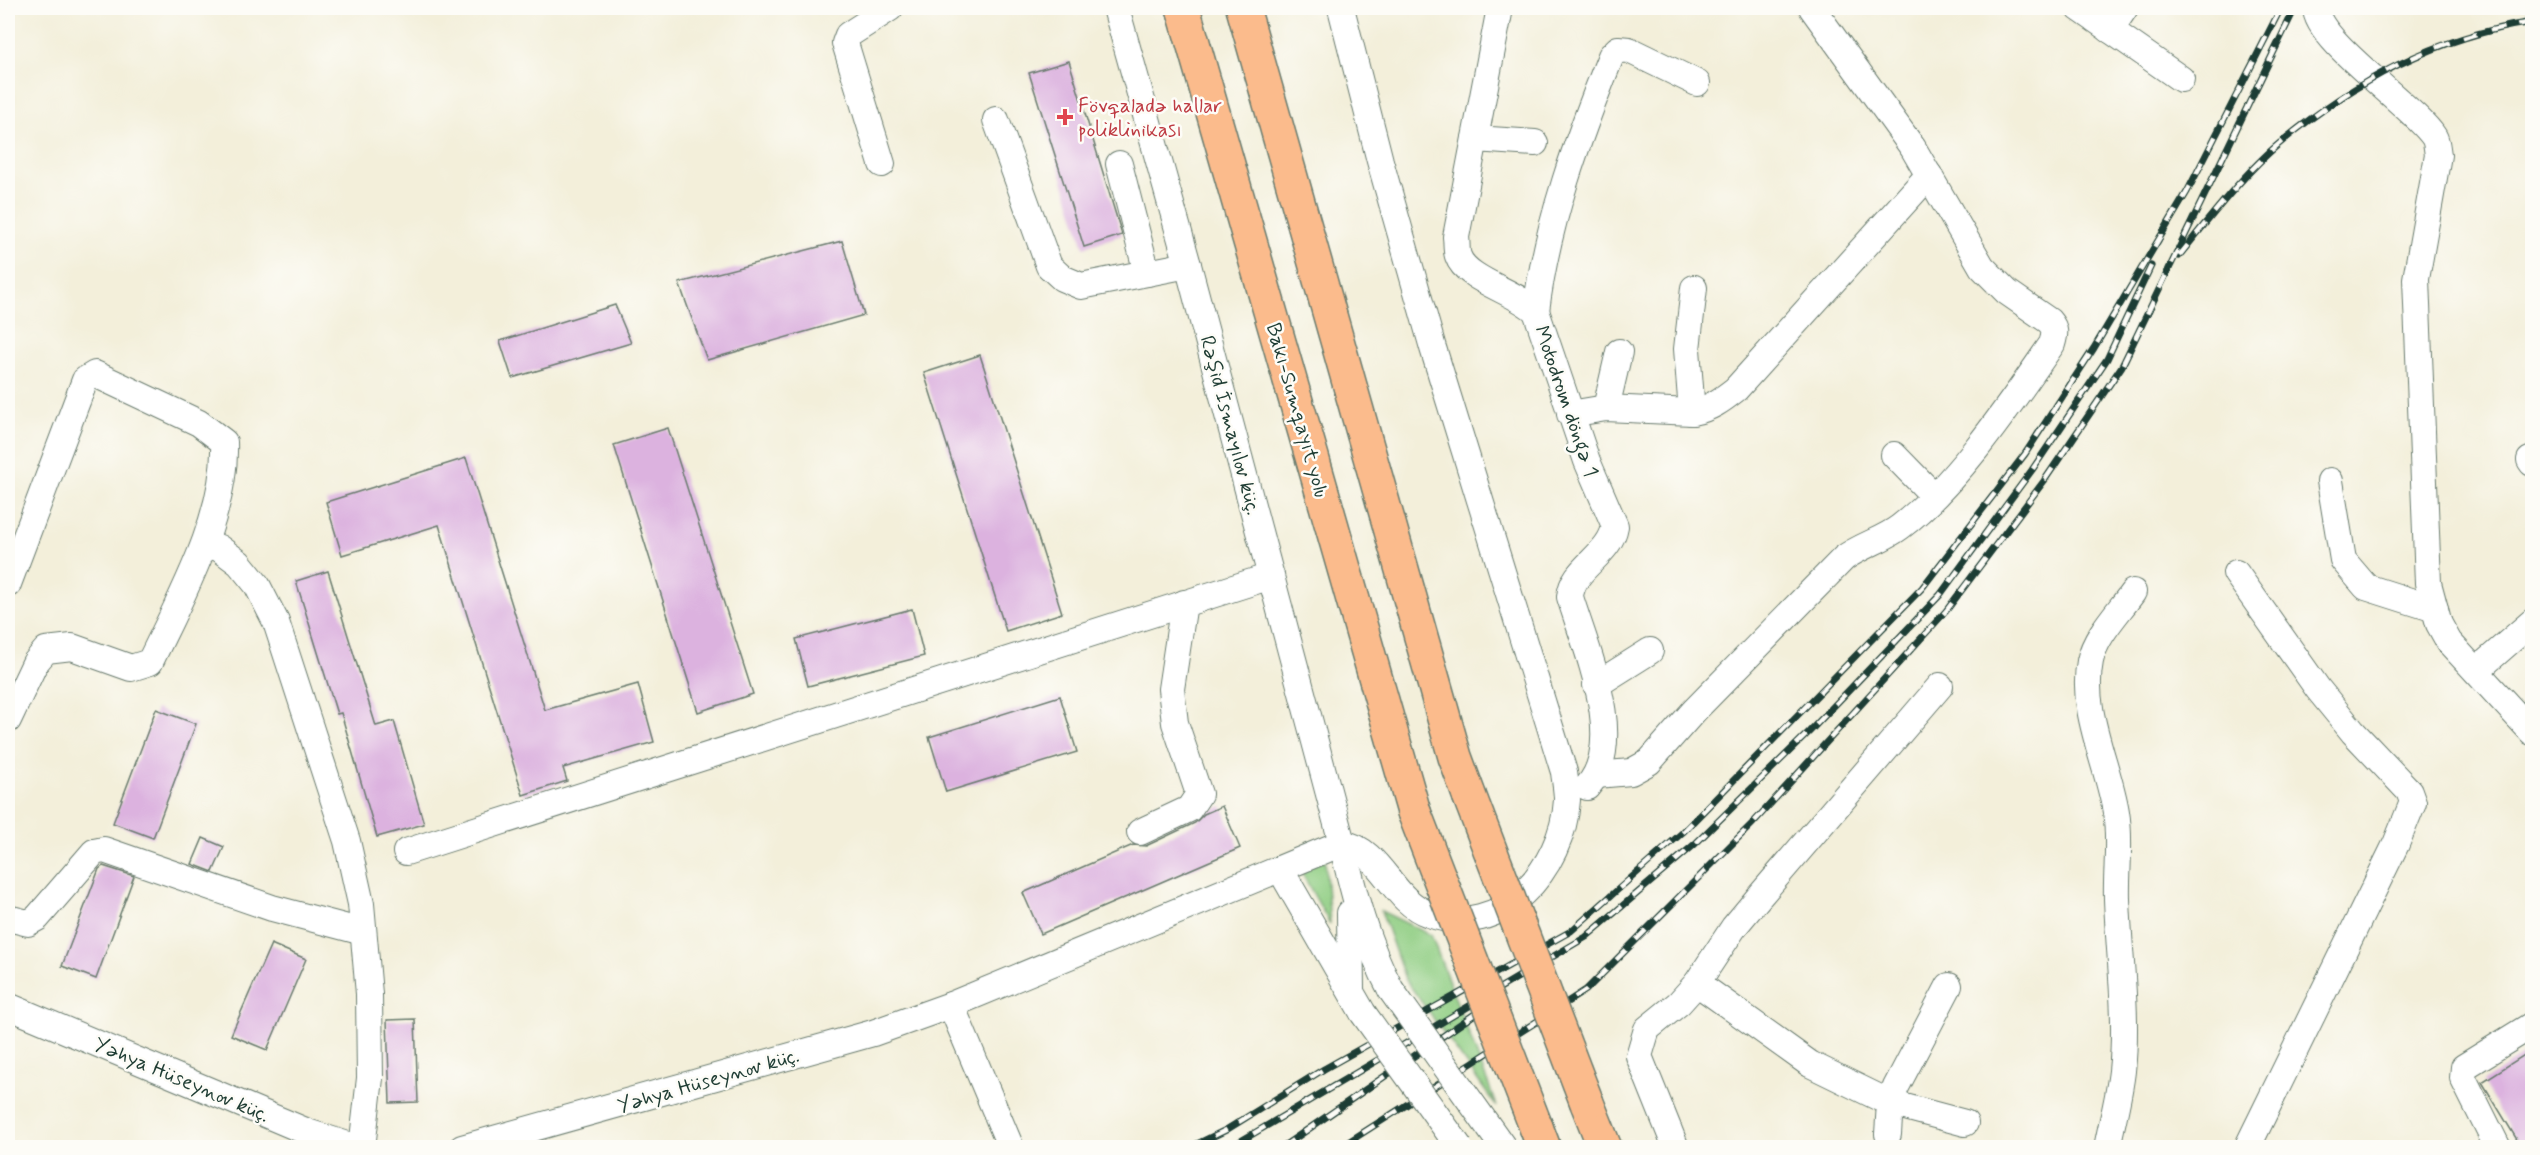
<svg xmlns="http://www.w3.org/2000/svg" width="2540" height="1155" font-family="Mynerve,sans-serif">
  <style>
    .green { fill: #90ce83; stroke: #58865c; stroke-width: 1.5 }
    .building { fill: #dcb2df }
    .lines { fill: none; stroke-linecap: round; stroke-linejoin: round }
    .minor-casing { stroke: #697b6e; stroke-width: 28 }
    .highway-casing { stroke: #697b6e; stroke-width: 36 }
    .minor { stroke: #fff; stroke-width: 26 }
    .highway { stroke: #fbbb8c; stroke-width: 33 }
    .rail-casing { stroke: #1f3d34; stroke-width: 7 }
    .rail { stroke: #fdfcf7; stroke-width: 4.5; stroke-dasharray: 14; stroke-linecap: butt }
    .minor-bridge-casing { stroke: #697b6e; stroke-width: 28; stroke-linecap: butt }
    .highway-bridge-casing { stroke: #697b6e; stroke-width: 36; stroke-linecap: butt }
    .minor-bridge { stroke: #fff; stroke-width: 26 }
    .highway-bridge { stroke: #fbbb8c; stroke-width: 33 }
    .health-dot { fill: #e0444e; stroke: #fdfcf7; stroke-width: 2 }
    .labels { text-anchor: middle; stroke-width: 5; stroke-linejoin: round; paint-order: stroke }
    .health-label { font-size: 21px; fill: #be3a42; stroke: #fdfcf7; text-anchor: start }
    .street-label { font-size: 21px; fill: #1f3d34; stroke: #fdfcf7 }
  </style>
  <rect width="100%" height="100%" fill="#fdfcf7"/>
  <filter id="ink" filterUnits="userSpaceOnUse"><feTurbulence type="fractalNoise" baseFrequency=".0167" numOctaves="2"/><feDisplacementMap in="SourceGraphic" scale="12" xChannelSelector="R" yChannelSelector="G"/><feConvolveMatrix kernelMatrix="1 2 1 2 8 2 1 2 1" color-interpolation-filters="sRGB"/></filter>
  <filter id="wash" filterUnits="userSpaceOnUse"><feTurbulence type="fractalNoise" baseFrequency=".008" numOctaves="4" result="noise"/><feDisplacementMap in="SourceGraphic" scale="24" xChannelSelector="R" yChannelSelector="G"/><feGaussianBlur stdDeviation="1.35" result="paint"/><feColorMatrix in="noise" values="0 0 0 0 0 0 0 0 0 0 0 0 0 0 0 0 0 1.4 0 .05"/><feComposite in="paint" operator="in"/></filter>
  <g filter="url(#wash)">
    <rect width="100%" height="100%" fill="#f3efda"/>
    <g class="green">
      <polygon points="1325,859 1330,924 1299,868"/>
      <polygon points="1381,911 1431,935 1497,1107 1405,979"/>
    </g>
    <g id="blocks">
      <g class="building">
        <polygon points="1069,61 1122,235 1084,247 1029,73"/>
        <polygon points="842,241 864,315 707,360 679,283"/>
        <polygon points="615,305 631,343 512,378 500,341"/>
        <polygon points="980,355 1062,613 1006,631 924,373"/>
        <polygon points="668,428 753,694 698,712 614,445"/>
        <polygon points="466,458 545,710 638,684 654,742 563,768 567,781 523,795 439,525 342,555 326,502"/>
        <polygon points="328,571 376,726 394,721 424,824 377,837 341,713 337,714 296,581"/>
        <polygon points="912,609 924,656 808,686 796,639"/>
        <polygon points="1060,696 1077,752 946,792 929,737"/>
        <polygon points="156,709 196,724 153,838 113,823"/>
        <polygon points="1222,806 1240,848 1041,934 1023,893 1133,845 1146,846 1195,823 1204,814"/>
        <polygon points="203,838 224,847 213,872 192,864"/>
        <polygon points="103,866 134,876 96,979 62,966 99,869"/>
        <polygon points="271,944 306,959 267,1050 231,1035"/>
        <polygon points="415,1019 418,1102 390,1103 387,1020"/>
        <polygon points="2532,1050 2532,1148 2522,1148 2482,1082"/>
      </g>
    </g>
  </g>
  <g filter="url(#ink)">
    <use href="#blocks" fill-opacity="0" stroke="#697b6e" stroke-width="1.5"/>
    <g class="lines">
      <g class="minor-casing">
        <g id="minor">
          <path d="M1116,8L1188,265L1342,843C1354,895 1366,943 1391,990"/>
          <path d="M1500,8L1456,237C1457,243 1456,251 1458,256C1466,280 1515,291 1536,311L1587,461L1615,526C1610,556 1572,567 1570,597C1585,647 1628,742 1587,787"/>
          <polyline points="2079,8 2181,79"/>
          <path d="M2316,8C2314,39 2415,107 2434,137C2437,142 2437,150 2438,155L2416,279L2428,583L2439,624L2449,642L2532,732"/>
          <polyline points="2110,30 2125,8"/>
          <polyline points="996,120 1049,266 1062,278 1081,286 1188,265"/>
          <polyline points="1475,139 1535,143"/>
          <polyline points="882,164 845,43 848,35 890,8"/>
          <polyline points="1119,164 1147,273"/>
          <path d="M1536,311C1547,222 1578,138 1611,56L1618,49L1629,50L1697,83"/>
          <polyline points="1606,408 1619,352"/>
          <polyline points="1692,412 1687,349 1694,288"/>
          <path d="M1570,414L1606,408L1692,412C1710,409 1722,400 1736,389L1929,175"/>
          <polyline points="1894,455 1934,496"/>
          <polyline points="2530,460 2532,463"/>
          <polyline points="2330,481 2343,560 2366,587 2435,609"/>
          <polyline points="206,543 219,548 239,563 257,585 276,622 347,841 361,904 369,994 370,1078 362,1148"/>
          <polyline points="2236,573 2318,689 2353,732 2409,791 2413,802 2396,844 2247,1148"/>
          <path d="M8,584L85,380L95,374L199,423L224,442C227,515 181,597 150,662L131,668L72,647L46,650L35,663L8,720"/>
          <polyline points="2477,670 2532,622"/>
          <polyline points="1596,685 1650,651"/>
          <path d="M1596,775L1631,772L1649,762L1694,711L1844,558C1862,545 1883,540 1900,527C1957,484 2011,403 2052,344C2055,334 2056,329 2049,321L2007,292L1982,267L1913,148L1812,8"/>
          <polyline points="1140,832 1189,809 1199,794 1175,723 1171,689 1184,603"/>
          <polyline points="406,852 1271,576"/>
          <polyline points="1280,869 1363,1013"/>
          <polyline points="1350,913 1351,990"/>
          <polyline points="8,918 28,923 37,918 94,852 104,850 272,908 363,932"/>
          <polyline points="1697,983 1734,927 1759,897 1940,686"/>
          <polyline points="951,1005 1011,1148"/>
          <polyline points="8,1006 310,1133 357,1148"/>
          <polyline points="1888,1134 1890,1103 1896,1087 1949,986"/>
          <path d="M462,1148L873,1033L951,1005L1342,843C1382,850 1391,901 1429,914C1501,941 1563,868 1567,800C1567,791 1565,781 1564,772L1433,348L1380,161L1341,8"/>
          <polyline points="1676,1148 1639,1056 1647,1029 1679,1003 1697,983 1810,1064 1890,1103 1965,1123"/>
          <path d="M2107,1148C2112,1122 2119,1097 2122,1071C2128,1015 2119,955 2117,899C2116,870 2121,841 2116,812C2108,763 2080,711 2090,661C2095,636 2118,613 2133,592"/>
          <polyline points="2498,1148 2463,1078 2464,1067 2532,1025"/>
        </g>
      </g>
      <g class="highway-casing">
        <g id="highway">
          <polyline points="1183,8 1414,812"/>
          <polyline points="1243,8 1455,757 1469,795"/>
          <polyline points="1587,1103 1605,1148"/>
          <polyline points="1536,1127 1544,1148"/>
        </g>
      </g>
      <use href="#minor" class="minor"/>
      <use href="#highway" class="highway"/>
      <g class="rail-casing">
        <g id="rail">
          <path d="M2179,256C2208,220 2245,172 2280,143C2355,81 2435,37 2532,22"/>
          <polyline points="1189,1148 1226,1130 1324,1069 1571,931 1683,832 1922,588 2025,454 2094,348 2187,192 2281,8"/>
          <polyline points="1229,1148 1586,937 1695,844 1809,732 1940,595 2032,470 2107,359 2151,266"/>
          <polyline points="1281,1148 1482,1009"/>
          <polyline points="1339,1148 1586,990 1753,823 1946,611 2044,481 2122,366 2295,8"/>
        </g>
      </g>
      <use href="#rail" class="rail"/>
      <g class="minor-bridge-casing">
        <g id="minor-bridge">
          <polyline points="1391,990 1503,1147"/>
          <polyline points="1363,1013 1460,1148"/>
        </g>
      </g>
      <g class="highway-bridge-casing">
        <g id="highway-bridge">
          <polyline points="1469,795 1587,1103"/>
          <polyline points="1414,812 1536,1127"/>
        </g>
      </g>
      <use href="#minor-bridge" class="minor-bridge"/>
      <use href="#highway-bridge" class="highway-bridge"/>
    </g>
  </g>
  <path class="health-dot" d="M1062 108h6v6h6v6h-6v6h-6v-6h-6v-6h6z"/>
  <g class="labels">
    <g class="health-label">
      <text x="1078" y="112">Fövqaladə hallar<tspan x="1078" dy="24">poliklinikası</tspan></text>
    </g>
    <g class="street-label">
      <text transform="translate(1567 401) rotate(71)" y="7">Motodrom döngə 1</text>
      <text transform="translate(1298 410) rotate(74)" y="7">Bakı-Sumqayıt yolu</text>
      <text transform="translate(1231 425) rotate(75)" y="7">Rəşid İsmayılov küç.</text>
      <text transform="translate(182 1079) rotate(23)" y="7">Yəhya Hüseynov küç.</text>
      <text transform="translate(708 1080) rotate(-16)" y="7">Yəhya Hüseynov küç.</text>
    </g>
  </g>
  <rect width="2540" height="1155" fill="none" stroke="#fdfcf7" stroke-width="30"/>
</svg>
